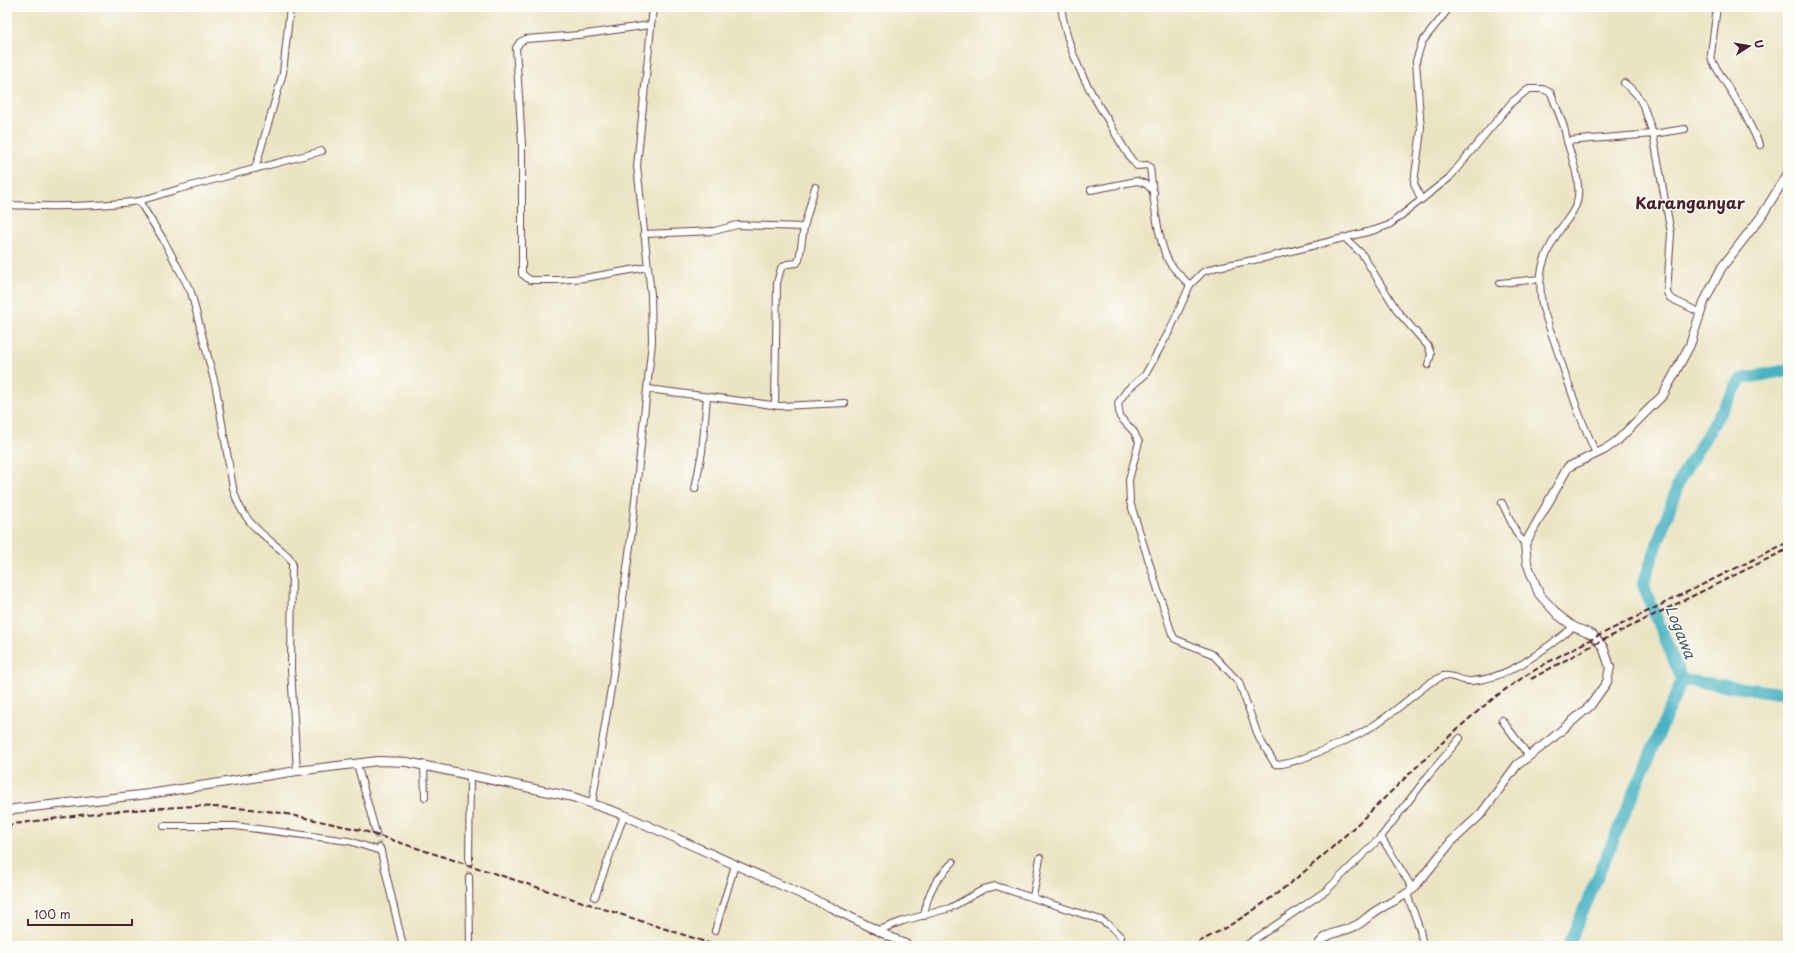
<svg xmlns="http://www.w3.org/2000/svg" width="1795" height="953" font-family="'Playpen Sans',sans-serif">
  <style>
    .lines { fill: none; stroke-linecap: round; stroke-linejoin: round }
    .river { stroke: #47b4c3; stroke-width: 12 }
    .minor-tunnel { stroke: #cbbda5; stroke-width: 6; stroke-dasharray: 6 3; stroke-linecap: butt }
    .minor-casing { stroke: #623d42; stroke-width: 8 }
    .tertiary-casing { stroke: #623d42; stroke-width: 10 }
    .minor { stroke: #fff; stroke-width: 6 }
    .tertiary { stroke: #fff; stroke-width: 8 }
    .rail { stroke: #4a1f2b; stroke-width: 2; stroke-dasharray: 6 3; stroke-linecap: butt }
    .labels { text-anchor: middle; stroke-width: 3; stroke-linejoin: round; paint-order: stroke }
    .water-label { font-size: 15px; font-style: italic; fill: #495b68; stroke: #fdfcf7 }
    .quarter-label { font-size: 16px; font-weight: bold; fill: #4a1f2b; stroke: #fdfcf7 }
  </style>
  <rect width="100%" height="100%" fill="#fdfcf7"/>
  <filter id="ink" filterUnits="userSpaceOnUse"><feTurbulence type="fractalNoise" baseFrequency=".025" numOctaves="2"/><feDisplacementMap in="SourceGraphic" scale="8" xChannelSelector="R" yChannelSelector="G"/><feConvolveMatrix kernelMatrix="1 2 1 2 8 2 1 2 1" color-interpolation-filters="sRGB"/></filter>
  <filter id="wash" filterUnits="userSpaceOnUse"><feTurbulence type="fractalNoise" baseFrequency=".012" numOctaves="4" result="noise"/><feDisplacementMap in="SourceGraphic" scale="16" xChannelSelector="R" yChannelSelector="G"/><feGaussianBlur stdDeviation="0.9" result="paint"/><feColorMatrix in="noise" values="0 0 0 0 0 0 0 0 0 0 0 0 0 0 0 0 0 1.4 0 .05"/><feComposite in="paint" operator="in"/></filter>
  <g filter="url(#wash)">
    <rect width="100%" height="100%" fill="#ebe4c3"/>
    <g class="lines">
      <g class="river">
        <polyline points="1682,680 1788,694"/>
        <polyline points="1568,946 1682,680 1643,585 1680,479 1741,379 1788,370"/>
      </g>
    </g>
  </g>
  <g filter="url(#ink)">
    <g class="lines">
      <g class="minor-tunnel">
        <polyline points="376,833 380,848"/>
        <polyline points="469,877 469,862"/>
      </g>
      <g class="minor-casing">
        <g id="minor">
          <path d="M1061,7C1067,50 1086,86 1109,122C1116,135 1123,147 1131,159L1137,166L1147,165L1150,167C1153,192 1157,241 1169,262C1174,270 1183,278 1190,285"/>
          <polyline points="1717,7 1711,54 1712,61 1743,111 1760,145"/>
          <path d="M1624,83C1644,97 1645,112 1653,134L1685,129"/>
          <path d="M1567,141C1572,159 1582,184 1577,202C1574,212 1567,220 1561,228C1542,257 1536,275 1543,309L1578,411L1596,454"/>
          <polyline points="255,169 283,73 290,7"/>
          <polyline points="1091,190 1137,181 1146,184 1154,192"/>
          <polyline points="1421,200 1414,183 1421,130 1416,61 1422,42 1450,7"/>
          <polyline points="139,201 179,189 322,151"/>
          <path d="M7,205C50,207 96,207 139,201L163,239L191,292L216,388L233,488C242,524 264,534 289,557L292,563L291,669L297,771"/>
          <polyline points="644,234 714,231 737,225 804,227"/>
          <polyline points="1345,238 1362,254 1398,312 1428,346 1431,354 1428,365"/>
          <polyline points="648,267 585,278 557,280 530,280 522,274 522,145 516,48 520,42 526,39 579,35 650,25"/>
          <polyline points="1500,283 1540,279"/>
          <polyline points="648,389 780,406 845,403"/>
          <polyline points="775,405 777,283 781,268 787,264 797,263 799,260 804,227 815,187"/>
          <polyline points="695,489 702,452 707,397"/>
          <polyline points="1502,503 1517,534 1525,544"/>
          <path d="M1574,627C1543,649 1512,678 1472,681C1461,682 1452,674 1443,676L1431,682C1408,699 1386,720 1361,733C1348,740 1287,768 1275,764L1259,738L1239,682L1212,654L1175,639L1172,634L1130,502L1129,480L1139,442L1134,432L1120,417L1118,403L1127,390L1145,375L1171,328L1190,285L1203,272L1217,267L1264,258L1375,230L1389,225L1449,178L1512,102L1529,89H1543L1551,93L1564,127L1567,141L1653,134L1671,233L1667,293L1670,298L1701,313"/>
          <polyline points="1502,720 1528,755"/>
          <polyline points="357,764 376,833"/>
          <polyline points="424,765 425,797"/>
          <polyline points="592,804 612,682 631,538 652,342 651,295 637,166 653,7"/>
          <polyline points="164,826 235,826 349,841 381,851"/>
          <polyline points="1381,837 1413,889"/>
          <polyline points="380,848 403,946"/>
          <polyline points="469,862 470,774"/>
          <polyline points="469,877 470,946"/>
          <polyline points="1407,894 1420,930 1423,946"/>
          <polyline points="595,897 624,815"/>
          <polyline points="1033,897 1040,858"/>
          <path d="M924,916C928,890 935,881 953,862"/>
          <polyline points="879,930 903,921 950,908 984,889 996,886 1101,920 1109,925 1121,937"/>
          <polyline points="715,931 735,865"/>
          <polyline points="1245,946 1327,890 1381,837 1428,776 1460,738"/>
        </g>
      </g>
      <g class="tertiary-casing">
        <g id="tertiary">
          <polyline points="7,812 14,809 149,794 297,771 378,761 407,762 573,797 624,815 830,907 909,946"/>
          <path d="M1318,946C1326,931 1342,933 1355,926C1362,923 1367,917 1373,913C1385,904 1401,899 1413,889L1451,842L1481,814L1517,765L1549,741L1590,706L1607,682L1610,667L1603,647L1593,635L1574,627L1558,615L1539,594L1527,563L1525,544L1568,467L1604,450L1617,441L1663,395L1690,345L1704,302L1722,267L1761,217L1788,173"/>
        </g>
      </g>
      <use href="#minor" class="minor"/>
      <use href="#tertiary" class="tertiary"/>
      <g class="rail">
        <polyline points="1531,679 1593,645 1788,549"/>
        <polyline points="7,825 103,812 194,806 251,809 282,813 361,830 718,946"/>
        <path d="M1190,946C1310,891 1388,784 1489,702C1532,667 1584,643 1634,618C1685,593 1737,568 1788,542"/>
      </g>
    </g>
  </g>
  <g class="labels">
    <g class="water-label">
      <text transform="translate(1680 632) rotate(68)" y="5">Logawa</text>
    </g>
    <g class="quarter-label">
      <text x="1690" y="209">Karanganyar</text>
    </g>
  </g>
  <rect width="1795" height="953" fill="none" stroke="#fdfcf7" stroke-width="24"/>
  <g transform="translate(1749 46) rotate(78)" stroke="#fdfcf7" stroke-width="3" paint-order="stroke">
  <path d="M0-3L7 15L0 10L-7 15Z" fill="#4a1f2b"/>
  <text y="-6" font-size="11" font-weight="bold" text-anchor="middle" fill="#4a1f2b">U</text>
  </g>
  <path d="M28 919v6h104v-6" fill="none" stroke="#4a1f2b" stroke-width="2"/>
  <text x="34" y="919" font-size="12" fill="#4a1f2b" stroke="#fdfcf7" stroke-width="3" paint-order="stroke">100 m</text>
</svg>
